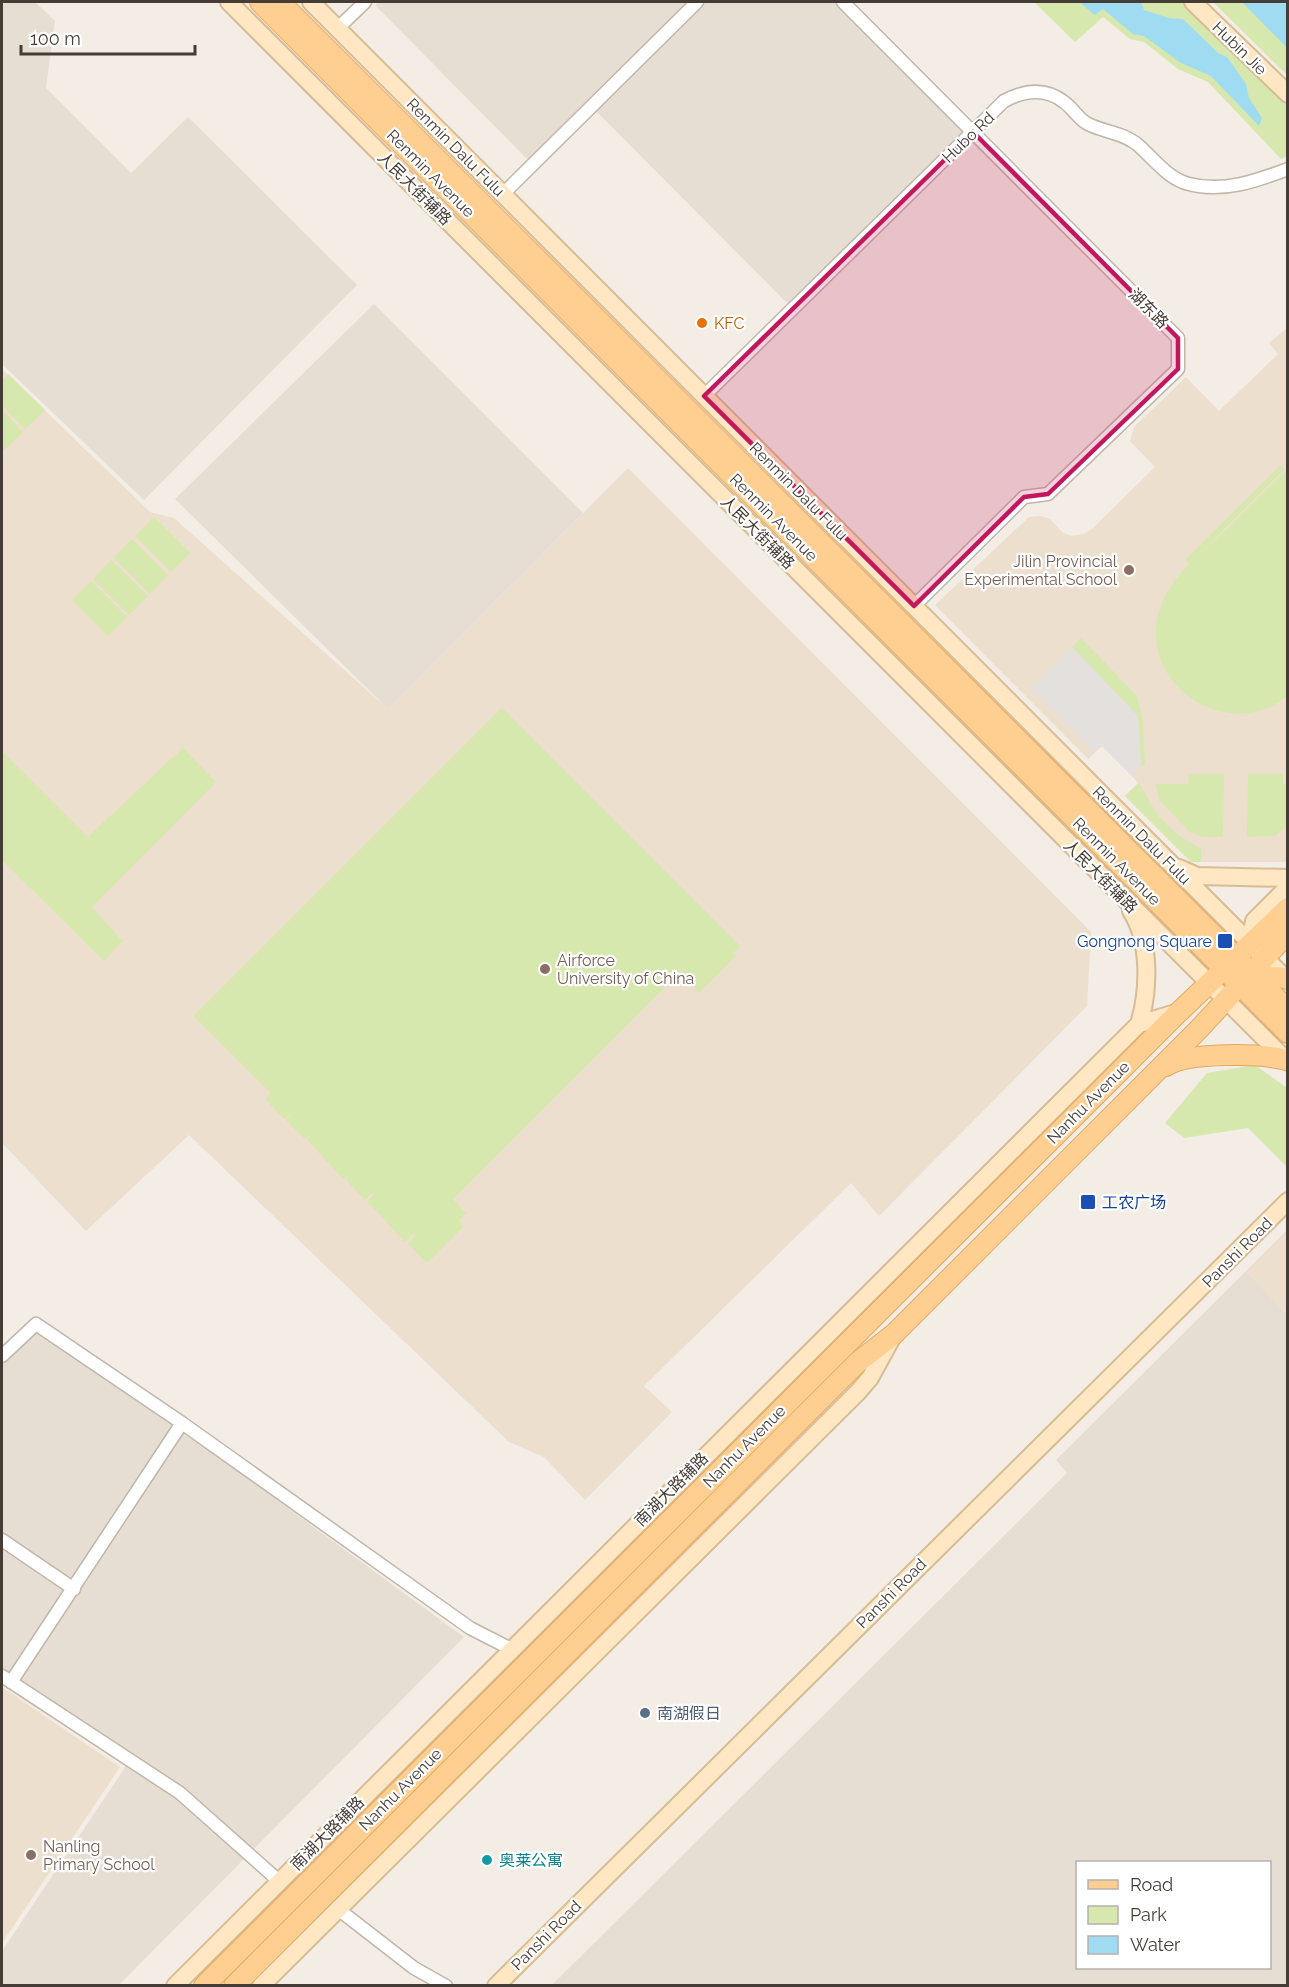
<svg xmlns="http://www.w3.org/2000/svg" width="1289" height="1987" font-family="Raleway,'Noto Sans SC',sans-serif">
  <style>
    .residential { fill: #e7ded3; fill-rule: evenodd }
    .education { fill: #ecdfce }
    .green { fill: #d6e8ad }
    .parking { fill: #e3e0dd }
    .water { fill: #a0dcf1 }
    .lines { fill: none; stroke-linecap: round; stroke-linejoin: round }
    .street-casing { stroke: #c1b6aa; stroke-width: 15 }
    .secondary-casing { stroke: #d7bc96; stroke-width: 20 }
    .primary-casing { stroke: #e6a960; stroke-width: 22 }
    .street { stroke: #fff; stroke-width: 12 }
    .secondary { stroke: #ffe7c3; stroke-width: 16 }
    .primary { stroke: #ffcf92; stroke-width: 20 }
    .marked { fill: #c2185b; fill-opacity: 0.2; stroke: #c2185b; stroke-width: 4.5; stroke-linejoin: round }
    .food-dot { fill: #e8710a; stroke: #fff; stroke-width: 2 }
    .education-dot { fill: #8d6e63; stroke: #fff; stroke-width: 2 }
    .transit-dot { fill: #1a4fb4; stroke: #fff; stroke-width: 2 }
    .service-dot { fill: #5c6f8a; stroke: #fff; stroke-width: 2 }
    .culture-dot { fill: #0f9aa8; stroke: #fff; stroke-width: 2 }
    .labels { text-anchor: middle; stroke-width: 4.5; stroke-linejoin: round; paint-order: stroke }
    .street-label { font-size: 16px; fill: #453c35; stroke: #fff }
    .food-label { font-size: 16px; fill: #c56008; stroke: #fff; text-anchor: start }
    .education-label { font-size: 16px; fill: #785e54; stroke: #fff; text-anchor: start }
    .transit-label { font-size: 16px; fill: #164399; stroke: #fff; text-anchor: end }
    .service-label { font-size: 16px; fill: #4e5e75; stroke: #fff; text-anchor: start }
    .culture-label { font-size: 16px; fill: #0d838f; stroke: #fff; text-anchor: start }
  </style>
  <rect width="100%" height="100%" fill="#f3ede5"/>
  <g class="residential">
    <polygon points="2,2 35,2 55,21 46,88 131,173 188,117 357,285 144,500 2,364"/>
    <polygon points="379,2 843,2 973,132 793,309 591,106 532,164 375,5"/>
    <polygon points="374,304 583,513 388,709 175,499"/>
    <path d="M1246,1271L1287,1314V1985L551,1986L1067,1473L1056,1460ZM1078,1862H1270V1968H1078Z"/>
    <polygon points="36,1324 464,1637 119,1985 2,1985 2,1951 130,1760 2,1676 2,1356"/>
  </g>
  <g class="education">
    <polygon points="1287,328 1287,862 1191,862 1125,796 1138,783 1131,775 1102,746 1088,759 935,605 1029,517 1041,516 1050,519 1063,533 1072,536 1083,534 1092,529 1155,467 1130,441 1134,427 1186,377 1219,411 1278,354 1269,343"/>
    <polygon points="2,369 150,512 174,518 388,709 628,468 1091,932 1087,1006 879,1216 851,1183 644,1386 672,1412 585,1500 544,1457 509,1442 189,1135 86,1231 2,1143"/>
    <polygon points="1287,1230 1287,1314 1246,1271"/>
    <polygon points="2,1687 120,1767 2,1943"/>
  </g>
  <g class="green">
    <polygon points="1034,2 1195,2 1287,93 1287,156 1281,159 1208,82 1178,69 1144,42 1130,39 1103,17 1075,42"/>
    <polygon points="1213,2 1287,2 1287,75"/>
    <polygon points="8,374 45,410 25,429 2,405 2,381"/>
    <polygon points="2,410 23,432 4,451 2,448"/>
    <polygon points="1281,465 1285,469 1189,564 1185,560"/>
    <path d="M1287,470V696C1226,746 1133,681 1161,606C1172,573 1208,548 1232,524C1250,506 1268,487 1287,470Z"/>
    <polygon points="154,517 190,553 171,572 135,536"/>
    <polygon points="132,539 168,575 150,594 114,558"/>
    <polygon points="111,560 148,596 129,615 93,579"/>
    <polygon points="91,581 127,617 108,636 72,600"/>
    <polygon points="1081,638 1137,696 1143,722 1145,765 1141,766 1138,716 1072,647"/>
    <polygon points="502,708 740,946 733,953 736,956 699,993 680,974 686,966 453,1199 466,1213 459,1221 464,1226 427,1263 408,1244 415,1236 413,1234 405,1242 386,1222 393,1215 386,1221 367,1202 373,1195 372,1193 365,1200 346,1180 351,1173 344,1180 307,1140 312,1134 305,1139 286,1120 292,1113 284,1119 265,1099 271,1093 194,1016"/>
    <polygon points="183,748 216,782 92,907 122,941 104,961 2,860 2,751 88,837"/>
    <polygon points="1189,774 1224,774 1223,837 1203,837 1190,832 1159,800 1156,784 1188,784"/>
    <polygon points="1248,774 1283,774 1283,784 1287,784 1287,826 1275,836 1247,837"/>
    <polygon points="1139,783 1158,816 1179,836 1201,849 1201,862 1191,862 1125,796"/>
    <polygon points="1255,1065 1287,1088 1287,1167 1248,1128 1184,1138 1165,1123 1207,1073"/>
  </g>
  <polygon class="parking" points="1072,647 1138,716 1141,766 1131,775 1102,746 1095,752 1031,688"/>
  <g class="water">
    <polygon points="1079,2 1141,2 1144,10 1169,18 1183,19 1218,53 1227,57 1246,84 1249,98 1262,118 1259,126 1211,76 1181,63 1144,36 1133,34 1103,9 1095,15"/>
    <polygon points="1242,2 1287,2 1287,48"/>
  </g>
  <g class="lines">
    <g class="street-casing">
      <g id="street">
        <polyline points="843,2 1178,338 1178,369 1048,494 1024,497 914,606"/>
        <polyline points="337,29 365,2"/>
        <polyline points="503,194 697,2"/>
        <path d="M704,396L1004,101C1023,91 1045,87 1064,102C1073,108 1078,119 1088,124C1104,132 1124,133 1138,145C1154,159 1168,179 1189,184C1223,193 1256,181 1288,169"/>
        <polyline points="2,1356 36,1324 182,1423 470,1628 511,1649"/>
        <polyline points="2,1540 74,1589"/>
        <polyline points="2,1676 180,1793 279,1881"/>
        <polyline points="11,1682 182,1423"/>
        <polyline points="338,1909 414,1968 446,1986"/>
      </g>
    </g>
    <g class="secondary-casing">
      <g id="secondary">
        <polyline points="229,2 1288,1062"/>
        <polyline points="311,2 1288,981"/>
        <polyline points="1193,2 1288,94"/>
        <polyline points="1179,868 1197,876 1288,878"/>
        <path d="M1131,911C1151,942 1149,991 1139,1024"/>
        <polyline points="1250,944 1254,921 1288,887"/>
        <polyline points="175,1986 1139,1024 1179,1012"/>
        <polyline points="261,1986 858,1392 870,1378 893,1336"/>
        <polyline points="496,1986 1288,1201"/>
      </g>
    </g>
    <g class="primary-casing">
      <g id="primary">
        <polyline points="260,2 1288,1033"/>
        <polyline points="280,2 1288,1010"/>
        <polyline points="1250,976 1288,978"/>
        <path d="M1166,1066C1187,1052 1262,1053 1286,1060"/>
        <polyline points="204,1986 1179,1012 1288,908"/>
        <polyline points="234,1986 858,1362 894,1334 1198,1030 1288,933"/>
      </g>
    </g>
    <use href="#street" class="street"/>
    <use href="#secondary" class="secondary"/>
    <use href="#primary" class="primary"/>
  </g>
  <path class="marked" d="M973,132L1178,338V369L1048,494L1024,497L914,606L704,396Z"/>
  <circle class="food-dot" cx="702" cy="323" r="6"/>
  <g class="education-dot">
    <circle cx="1129" cy="570" r="6"/>
    <circle cx="545" cy="969" r="6"/>
    <circle cx="31" cy="1855" r="6"/>
  </g>
  <g class="transit-dot">
    <rect x="1217" y="933" width="16" height="16" rx="3"/>
    <rect x="1080" y="1194" width="16" height="16" rx="3"/>
  </g>
  <circle class="service-dot" cx="645" cy="1713" r="6"/>
  <circle class="culture-dot" cx="487" cy="1860" r="6"/>
  <g class="labels">
    <g class="street-label">
      <text transform="translate(1240 48) rotate(44)" y="6">Hubin Jie</text>
      <text transform="translate(968 137) rotate(-44)" y="6">Hubo Rd</text>
      <text transform="translate(456 147) rotate(45)" y="6">Renmin Dalu Fulu</text>
      <text transform="translate(431 173) rotate(45)" y="6">Renmin Avenue</text>
      <text transform="translate(415 188) rotate(45)" y="6">人民大街辅路</text>
      <text transform="translate(1149 308) rotate(45)" y="6">湖东路</text>
      <text transform="translate(799 491) rotate(45)" y="6">Renmin Dalu Fulu</text>
      <text transform="translate(774 517) rotate(45)" y="6">Renmin Avenue</text>
      <text transform="translate(758 532) rotate(45)" y="6">人民大街辅路</text>
      <text transform="translate(1142 835) rotate(45)" y="6">Renmin Dalu Fulu</text>
      <text transform="translate(1117 861) rotate(45)" y="6">Renmin Avenue</text>
      <text transform="translate(1101 876) rotate(45)" y="6">人民大街辅路</text>
      <text transform="translate(1088 1102) rotate(-45)" y="6">Nanhu Avenue</text>
      <text transform="translate(1237 1252) rotate(-45)" y="6">Panshi Road</text>
      <text transform="translate(744 1446) rotate(-45)" y="6">Nanhu Avenue</text>
      <text transform="translate(671 1489) rotate(-45)" y="6">南湖大路辅路</text>
      <text transform="translate(891 1593) rotate(-45)" y="6">Panshi Road</text>
      <text transform="translate(400 1789) rotate(-45)" y="6">Nanhu Avenue</text>
      <text transform="translate(327 1833) rotate(-45)" y="6">南湖大路辅路</text>
      <text transform="translate(546 1935) rotate(-45)" y="6">Panshi Road</text>
    </g>
    <g class="food-label">
      <text x="714" y="329">KFC</text>
    </g>
    <g class="education-label">
      <text x="1117" y="567" text-anchor="end">Jilin Provincial<tspan x="1117" dy="18">Experimental School</tspan></text>
      <text x="557" y="966">Airforce<tspan x="557" dy="18">University of China</tspan></text>
      <text x="43" y="1852">Nanling<tspan x="43" dy="18">Primary School</tspan></text>
    </g>
    <g class="transit-label">
      <text x="1212" y="947">Gongnong Square</text>
      <text x="1102" y="1208" text-anchor="start">工农广场</text>
    </g>
    <g class="service-label">
      <text x="657" y="1719">南湖假日</text>
    </g>
    <g class="culture-label">
      <text x="499" y="1866">奥莱公寓</text>
    </g>
  </g>
  <rect width="1289" height="1987" fill="none" stroke="#453c35" stroke-width="6"/>
  <rect x="1076" y="1861" width="195" height="108" fill="#ffffff" stroke="#b5b1ae" stroke-width="1.5"/>
  <rect x="1088" y="1880" width="30" height="9" fill="#ffcf92" stroke="#b5b1ae" stroke-width="1.5"/>
  <text x="1130" y="1891" font-size="18" fill="#453c35">Road</text>
  <rect x="1088" y="1906" width="30" height="18" fill="#d6e8ad" stroke="#b5b1ae" stroke-width="1.5"/>
  <text x="1130" y="1921" font-size="18" fill="#453c35">Park</text>
  <rect x="1088" y="1936" width="30" height="18" fill="#a0dcf1" stroke="#b5b1ae" stroke-width="1.5"/>
  <text x="1130" y="1951" font-size="18" fill="#453c35">Water</text>
  <path d="M21 45v9h174v-9" fill="none" stroke="#453c35" stroke-width="3"/>
  <text x="30" y="45" font-size="18" fill="#453c35" stroke="#ffffff" stroke-width="4.5" paint-order="stroke">100 m</text>
</svg>
